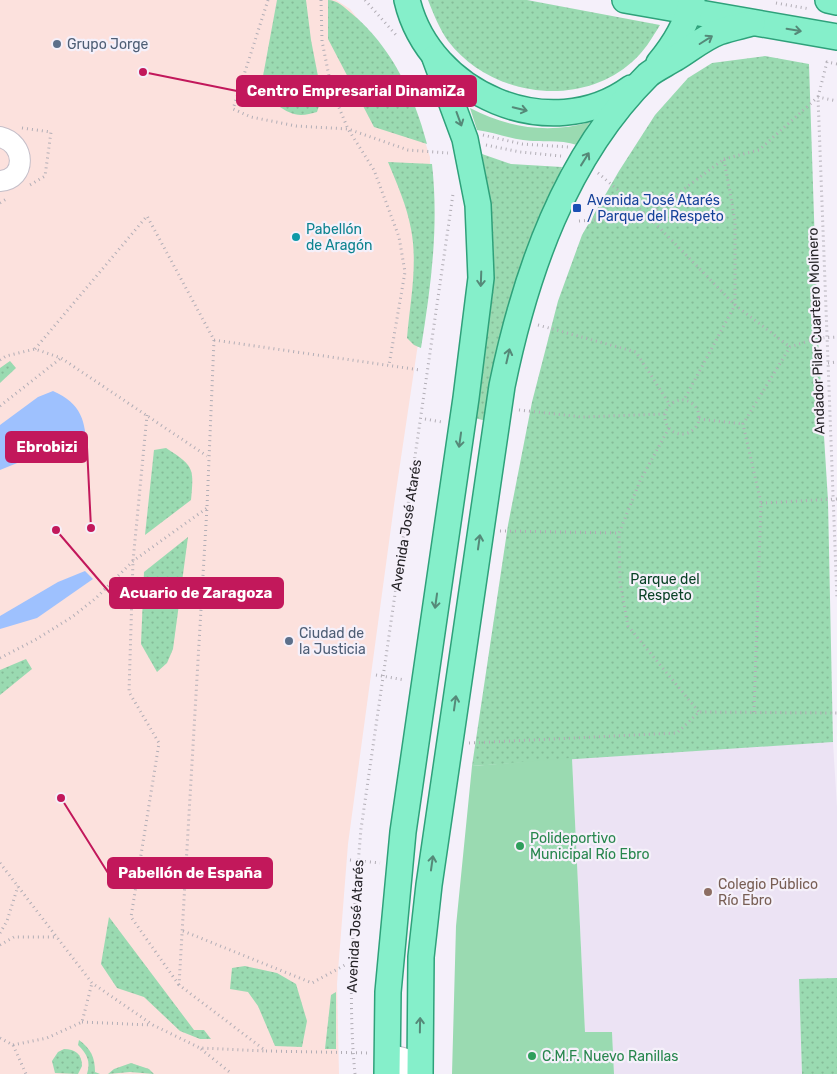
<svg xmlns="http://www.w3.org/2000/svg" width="837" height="1074" font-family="Rubik,sans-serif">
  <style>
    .commercial { fill: #fce1dd }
    .built { fill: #ece3f4 }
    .grass { fill: url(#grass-dots) }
    .garden { fill: #9adab1 }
    .water { fill: #9ec1fe }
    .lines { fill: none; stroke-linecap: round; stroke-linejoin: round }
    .minor-casing { stroke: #c5bfc9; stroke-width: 22 }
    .major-casing { stroke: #2ea17a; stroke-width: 28 }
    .path { stroke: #b2aeb6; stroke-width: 3; stroke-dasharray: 1 4; stroke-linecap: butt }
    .minor { stroke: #fff; stroke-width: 20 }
    .major { stroke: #85efca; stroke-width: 25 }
    .oneway { stroke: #558978 }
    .service-dot { fill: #5c6f8a; stroke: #f5f0fa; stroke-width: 2 }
    .transit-dot { fill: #1a4fb4; stroke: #f5f0fa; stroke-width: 2 }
    .culture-dot { fill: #0f9aa8; stroke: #f5f0fa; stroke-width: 2 }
    .leisure-dot { fill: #2e9e5b; stroke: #f5f0fa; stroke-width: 2 }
    .education-dot { fill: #8d6e63; stroke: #f5f0fa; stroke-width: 2 }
    .labels { text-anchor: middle; stroke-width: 4.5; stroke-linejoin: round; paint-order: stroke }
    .service-label { font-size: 14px; fill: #4e5e75; stroke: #f5f0fa; text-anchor: start }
    .transit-label { font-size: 14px; fill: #164399; stroke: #f5f0fa; text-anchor: start }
    .culture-label { font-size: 14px; fill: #0d838f; stroke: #f5f0fa; text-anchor: start }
    .street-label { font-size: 14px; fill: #252327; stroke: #f5f0fa }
    .park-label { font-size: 14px; fill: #0a4226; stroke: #f5f0fa }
    .leisure-label { font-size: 14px; fill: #27864d; stroke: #f5f0fa; text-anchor: start }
    .education-label { font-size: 14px; fill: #785e54; stroke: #f5f0fa; text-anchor: start }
    .leader { fill: none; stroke: #c2185b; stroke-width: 2 }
    .callout-dot { fill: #c2185b; stroke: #f5f0fa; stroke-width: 2 }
    .callout { fill: #c2185b; stroke: #c2185b; stroke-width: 2 }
    .callout-label { font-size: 15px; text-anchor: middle; font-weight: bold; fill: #fff }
  </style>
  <defs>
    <pattern id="grass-dots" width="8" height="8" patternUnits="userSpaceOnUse" patternTransform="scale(1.25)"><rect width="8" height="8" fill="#9adab1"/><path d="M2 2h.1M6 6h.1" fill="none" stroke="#85bb98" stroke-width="1.8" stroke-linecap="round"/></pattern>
  </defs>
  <rect width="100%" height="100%" fill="#f5f0fa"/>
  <polygon class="commercial" points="0,0 336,0 350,9 371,36 410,96 430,157 429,270 395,498 348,844 337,984 339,1074 0,1074"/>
  <polygon class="built" points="833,742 837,807 837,978 799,980 802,1074 614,1074 612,1032 585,1032 572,758"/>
  <g class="grass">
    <path d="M277,0H306L311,40L322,97L317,112C312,113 306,115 301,115C286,115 268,99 261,87Z"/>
    <path d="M328,0C337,0 344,7 351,13C391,46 414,94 427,144L374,127L328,39Z"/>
    <path d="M428,0H527L660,25C652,38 644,52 632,62C579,109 491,97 448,41C440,30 433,13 428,0Z"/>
    <polygon points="765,56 809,64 818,338 828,501 833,742 472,766 508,525 532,402 558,301 582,235 619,171 655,115 688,78 712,63"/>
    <polygon points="482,154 511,164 562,167 507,310 499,338 486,421 475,418 491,303 491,205"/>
    <path d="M388,162L432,164C439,227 431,286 421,348L414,345L407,338C410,302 418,265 411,229C407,206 397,184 388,162Z"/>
    <polygon points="10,361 16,368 0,383 0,368"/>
    <path d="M166,448C194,466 194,468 191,500L145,535L154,450Z"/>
    <polygon points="188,537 173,649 167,663 157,672 141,644 144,572"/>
    <polygon points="26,659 32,669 0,695 0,670"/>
    <polygon points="109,917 194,1030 204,1030 211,1039 200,1039 180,1031 144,997 117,988 101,964"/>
    <polygon points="245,966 277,973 296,984 307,1021 302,1047 275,1046 258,1006 248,992 230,989 232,968"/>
    <polygon points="837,978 837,1074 802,1074 799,979"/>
    <polygon points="336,992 336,1049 325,1049 331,995"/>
    <path d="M79,1040C91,1049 95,1057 95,1072L100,1074H87C91,1061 87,1054 78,1045Z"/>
    <path d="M64,1049C75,1049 82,1054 82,1066L78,1074L55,1073L52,1061L58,1052Z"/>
    <polygon points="131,1063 149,1069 154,1074 130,1072 108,1074 114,1069"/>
  </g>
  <g class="garden">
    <path d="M470,108C508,128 549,134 590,122L577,145C559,139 541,143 523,140C507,138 493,132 477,130Z"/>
    <polygon points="572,758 585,1032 612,1032 614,1074 452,1074 456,926 472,766"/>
  </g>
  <g class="water">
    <path d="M53,391C82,404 85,420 87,450L32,446V457L0,470V425L38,397Z"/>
    <polygon points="85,571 93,579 37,618 0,629 0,616 58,582"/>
  </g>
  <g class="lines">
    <g class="minor-casing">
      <g id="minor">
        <path d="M0,137C26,143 27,179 0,181"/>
        <polyline points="387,1054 403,1058 409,1074"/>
      </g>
    </g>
    <g class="major-casing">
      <g id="major">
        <path d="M407,0C429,94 550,147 631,88"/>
        <polyline points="625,0 837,37"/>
        <polyline points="828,0 837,2"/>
        <path d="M659,63C674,45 687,24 692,0"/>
        <polyline points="387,1074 388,992 403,832 466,398 481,278 478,205 465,139 435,58"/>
        <path d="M420,1074L421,957L429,885L502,386C525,274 565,157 648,75C655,69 666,64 674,59C688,51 703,38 719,32C730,28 741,26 752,23"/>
      </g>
    </g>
    <g class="path">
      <polyline points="268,0 233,109 251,117 296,126 348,129 408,150 448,153"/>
      <polyline points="321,0 322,41 332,91 348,129 374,170 399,237 405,272 389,365"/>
      <polyline points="365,0 397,36"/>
      <polyline points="776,3 810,9"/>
      <polyline points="837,64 827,62 818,97 837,600"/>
      <polyline points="22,128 51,132 45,176 30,185"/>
      <polyline points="483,135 522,144 568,147"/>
      <polyline points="486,145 520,152 561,156"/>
      <polyline points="724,159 759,150 818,97 837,101"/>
      <polyline points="598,173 648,216 735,305 790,347"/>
      <polyline points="0,203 8,198"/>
      <polyline points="579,221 648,216 724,159 735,221 735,305 684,400"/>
      <polyline points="538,325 636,352 670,405"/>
      <polyline points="214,340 420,370"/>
      <polyline points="35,349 147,216 214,340 207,507 179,985 266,1051 369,1053"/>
      <polyline points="0,360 6,356 35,349 61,358 207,456"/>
      <polyline points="828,363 837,362"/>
      <circle cx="682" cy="417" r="17"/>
      <polyline points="0,406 61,358"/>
      <polyline points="519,410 582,417 666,414"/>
      <polyline points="147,415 133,561 129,692 159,743 131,917 179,985"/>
      <polyline points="425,419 442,422"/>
      <polyline points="699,419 743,424"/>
      <polyline points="669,428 640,481 619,533 620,582 628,626 699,712"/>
      <polyline points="761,503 837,499"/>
      <polyline points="500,531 619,533"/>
      <polyline points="0,658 35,640 72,617 96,598 133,561 207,508"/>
      <polyline points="376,675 405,680"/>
      <polyline points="754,712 761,503 743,424 790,347 818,338 837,337"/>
      <polyline points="469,743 677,733 699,712 837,713"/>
      <polyline points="350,860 380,863"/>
      <polyline points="0,863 92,983 153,1025 200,1048 266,1051"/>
      <polyline points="183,931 312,983 345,965"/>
      <polyline points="0,933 7,921 18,886"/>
      <polyline points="0,945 14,937 58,937"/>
      <polyline points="82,1022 151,1025"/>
      <polyline points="0,1038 13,1045 26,1074"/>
      <polyline points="13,1045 47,1038 82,1022 92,983"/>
      <polyline points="201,1049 232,1074"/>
      <path d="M355,1074C347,992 354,911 361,829L453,194"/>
    </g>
    <use href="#minor" class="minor"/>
    <use href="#major" class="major"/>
  </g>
  <defs><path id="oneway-shaft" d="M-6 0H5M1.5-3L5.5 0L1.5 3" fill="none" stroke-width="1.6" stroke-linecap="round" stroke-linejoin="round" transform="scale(1.25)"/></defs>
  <g class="oneway">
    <use href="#oneway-shaft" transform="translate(794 30) rotate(9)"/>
    <use href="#oneway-shaft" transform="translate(706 40) rotate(-32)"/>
    <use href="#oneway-shaft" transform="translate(520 109) rotate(14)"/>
    <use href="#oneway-shaft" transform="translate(459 119) rotate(70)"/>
    <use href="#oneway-shaft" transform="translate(585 159) rotate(-58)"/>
    <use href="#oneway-shaft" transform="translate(481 279) rotate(92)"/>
    <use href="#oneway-shaft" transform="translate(508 356) rotate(-77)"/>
    <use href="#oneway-shaft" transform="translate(460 440) rotate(98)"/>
    <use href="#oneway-shaft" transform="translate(479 542) rotate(-82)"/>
    <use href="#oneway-shaft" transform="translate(436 601) rotate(98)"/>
    <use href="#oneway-shaft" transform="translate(455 703) rotate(-82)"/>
    <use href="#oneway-shaft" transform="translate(432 863) rotate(-82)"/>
    <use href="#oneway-shaft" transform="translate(420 1025) rotate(-89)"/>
  </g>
  <g class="service-dot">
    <circle cx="57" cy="44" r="5"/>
    <circle cx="289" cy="641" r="5"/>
  </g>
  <rect class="transit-dot" x="572" y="203" width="10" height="10" rx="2.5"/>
  <circle class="culture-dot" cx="296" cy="237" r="5"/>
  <g class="leisure-dot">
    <circle cx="520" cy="846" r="5"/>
    <circle cx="532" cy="1056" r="5"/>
  </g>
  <circle class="education-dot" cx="708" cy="892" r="5"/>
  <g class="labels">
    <g class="service-label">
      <text x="67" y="49">Grupo Jorge</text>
      <text x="299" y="638">Ciudad de<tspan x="299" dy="16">la Justicia</tspan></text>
    </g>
    <g class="transit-label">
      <text x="587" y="205">Avenida José Atarés<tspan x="587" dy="16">/ Parque del Respeto</tspan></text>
    </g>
    <g class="culture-label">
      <text x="306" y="234">Pabellón<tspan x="306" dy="16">de Aragón</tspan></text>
    </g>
    <g class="street-label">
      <text transform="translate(816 331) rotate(-92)" y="5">Andador Pilar Cuartero Molinero</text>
      <text transform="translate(406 525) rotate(-81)" y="5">Avenida José Atarés</text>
      <text transform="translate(355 926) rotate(-87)" y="5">Avenida José Atarés</text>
    </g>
    <g class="park-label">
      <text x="665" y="584">Parque del<tspan x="665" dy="16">Respeto</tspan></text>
    </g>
    <g class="leisure-label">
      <text x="530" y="843">Polideportivo<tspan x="530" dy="16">Municipal Río Ebro</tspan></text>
      <text x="542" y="1061">C.M.F. Nuevo Ranillas</text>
    </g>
    <g class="education-label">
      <text x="718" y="889">Colegio Público<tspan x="718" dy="16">Río Ebro</tspan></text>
    </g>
  </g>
  <path class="leader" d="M143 72L237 91M91 528L87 447M56 530L110 593M61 798L108 873"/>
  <g class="callout-dot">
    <circle cx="143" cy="72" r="5"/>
    <circle cx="91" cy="528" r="5"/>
    <circle cx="56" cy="530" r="5"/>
    <circle cx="61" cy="798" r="5"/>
  </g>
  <g class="callout">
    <rect x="237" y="76" width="239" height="30" rx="5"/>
    <rect x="6" y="432" width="81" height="30" rx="5"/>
    <rect x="110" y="578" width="173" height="30" rx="5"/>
    <rect x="108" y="858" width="164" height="30" rx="5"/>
  </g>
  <g class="callout-label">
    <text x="356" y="96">Centro Empresarial DinamiZa</text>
    <text x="47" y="452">Ebrobizi</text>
    <text x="196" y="598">Acuario de Zaragoza</text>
    <text x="190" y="878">Pabellón de España</text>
  </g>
</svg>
